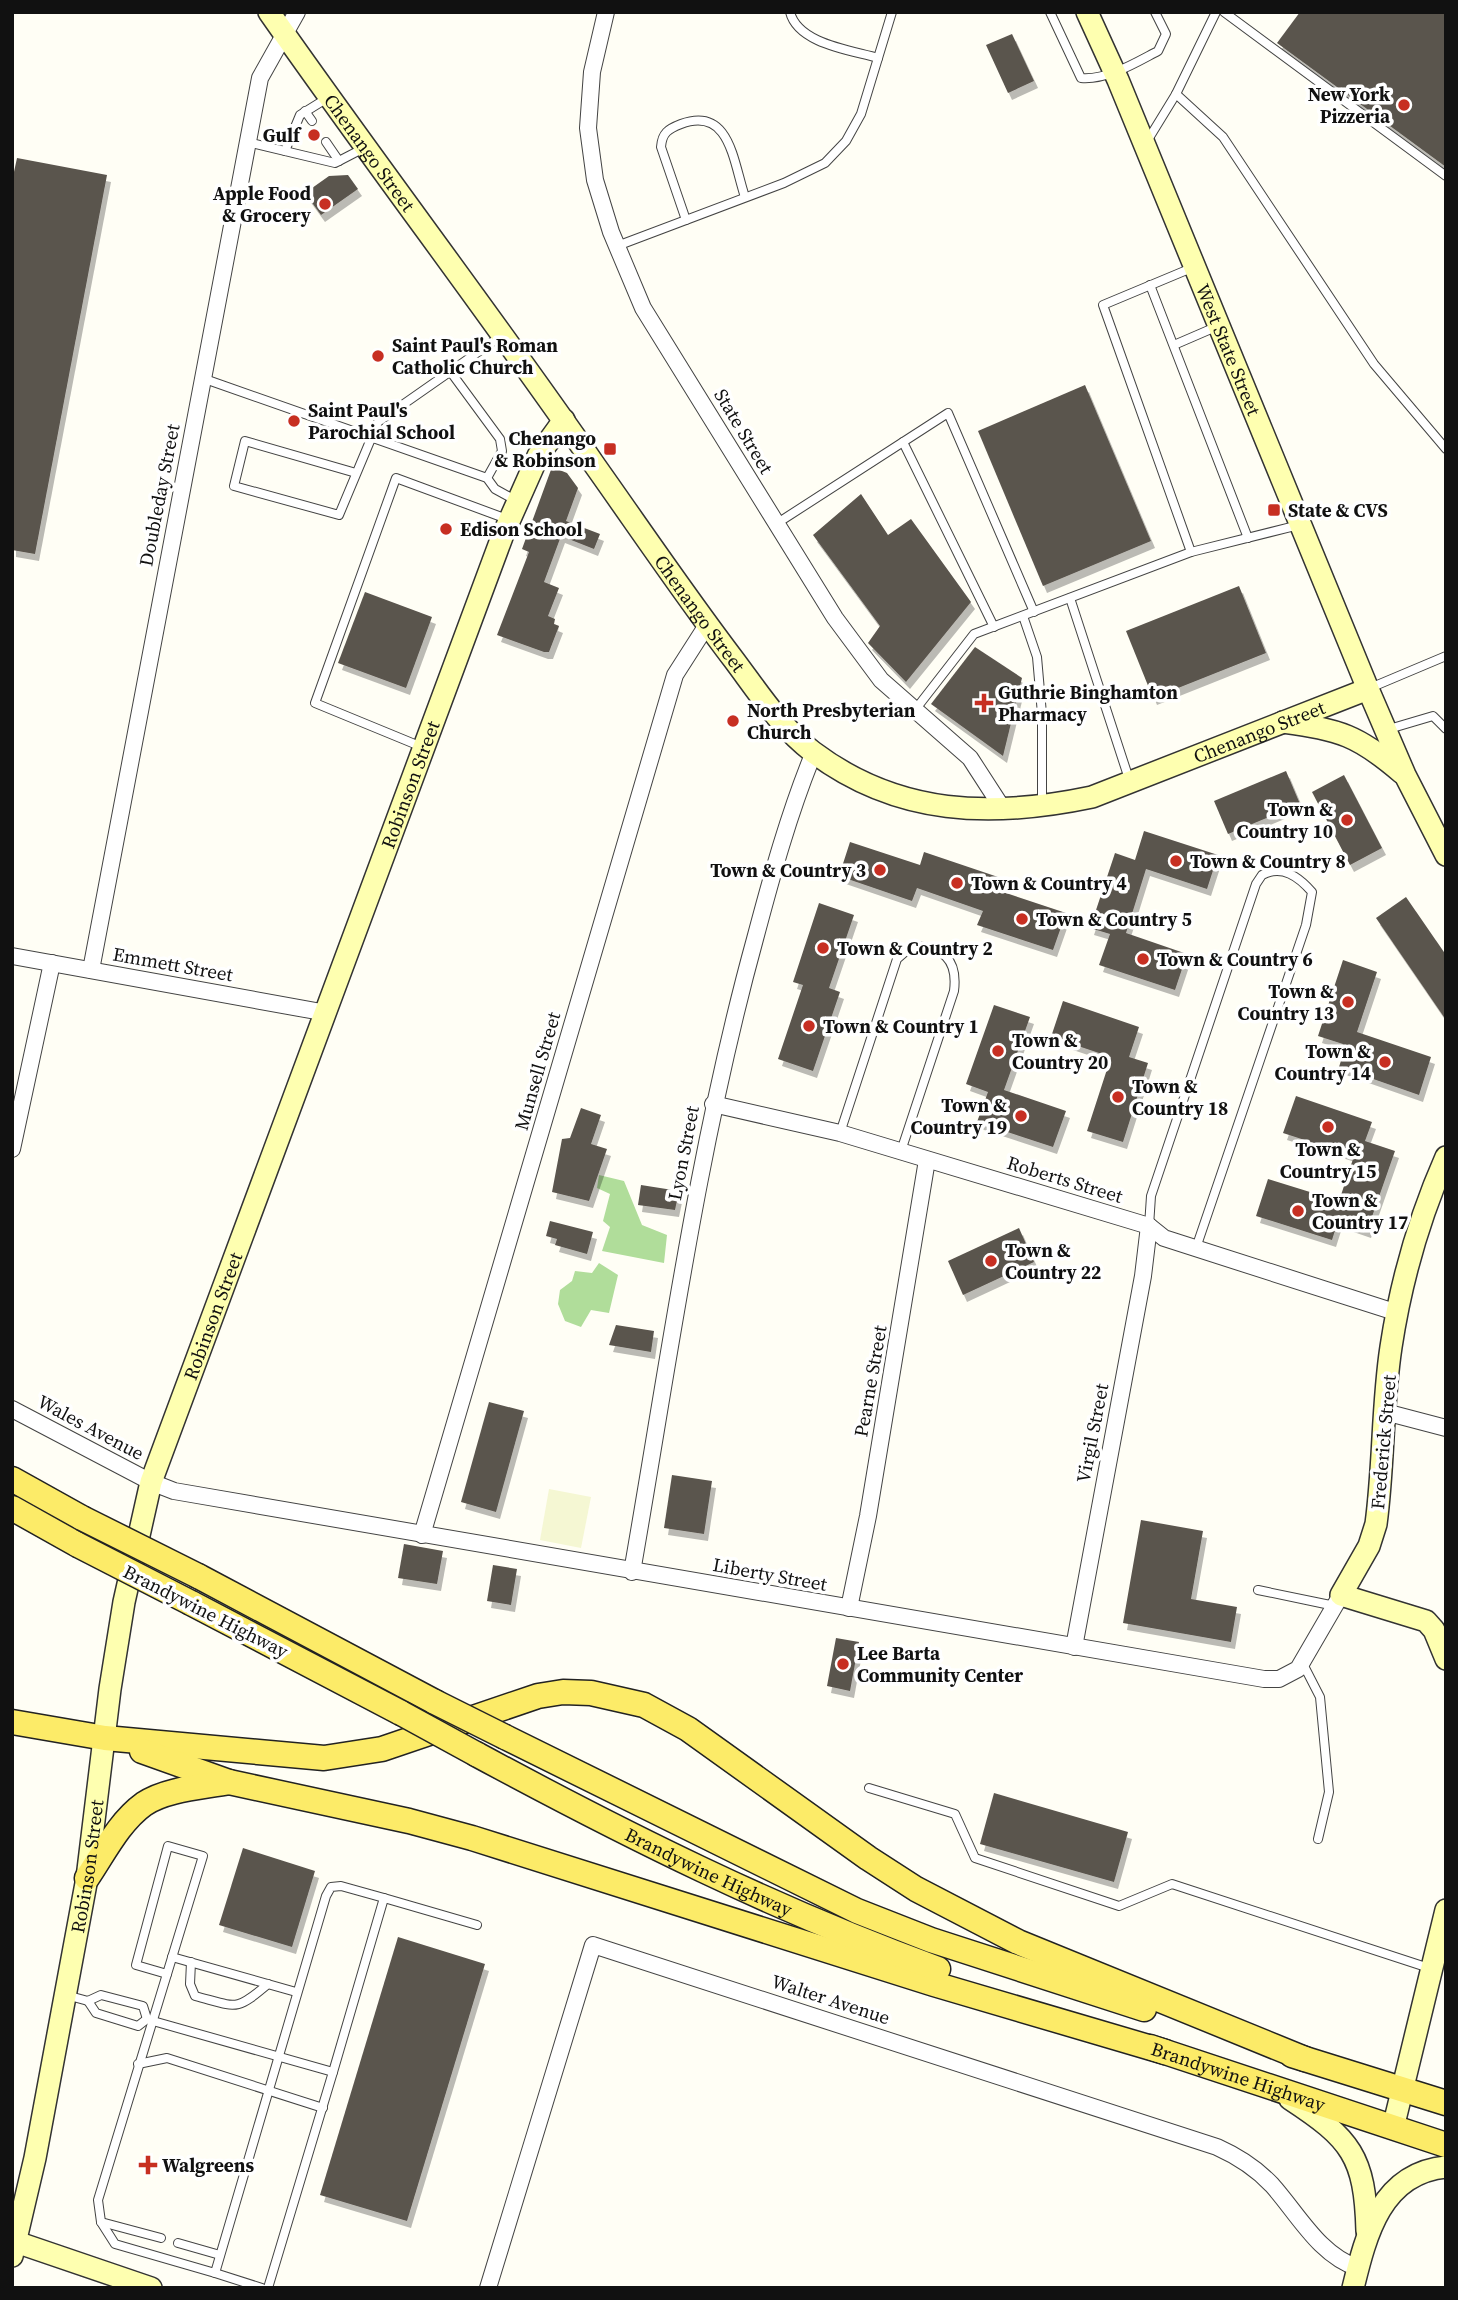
<svg xmlns="http://www.w3.org/2000/svg" width="1458" height="2300" font-family="'Source Serif 4',serif">
  <style>
    .farmland { fill: #f5f7d3 }
    .forest { fill: #b0dd9a }
    .building { fill: #5a544d; filter: url(#shadow) }
    .lines { fill: none; stroke-linecap: round; stroke-linejoin: round }
    .lane-casing { stroke: #444; stroke-width: 10 }
    .street-casing { stroke: #444; stroke-width: 18 }
    .secondary-casing { stroke: #333; stroke-width: 24 }
    .primary-casing { stroke: #222; stroke-width: 27 }
    .lane { stroke: #fff; stroke-width: 8 }
    .street { stroke: #fff; stroke-width: 16 }
    .secondary { stroke: #feffb0; stroke-width: 21 }
    .primary { stroke: #fceb68; stroke-width: 24 }
    .primary-bridge-casing { stroke: #222; stroke-width: 27; stroke-linecap: butt }
    .primary-bridge { stroke: #fceb68; stroke-width: 24 }
    .poi-dot { fill: #c72f22; stroke: #fff; stroke-width: 2.5 }
    .labels { text-anchor: middle; stroke-width: 7; stroke-linejoin: round; paint-order: stroke }
    .poi-label { font-size: 19px; font-weight: bold; fill: #111; stroke: #fff; text-anchor: start }
    .street-label { font-size: 19px; fill: #111; stroke: #fff }
  </style>
  <defs>
    <filter id="shadow"><feDropShadow dx="4" dy="7" stdDeviation="0" flood-color="#0004"/></filter>
  </defs>
  <rect width="100%" height="100%" fill="#fffef5"/>
  <polygon class="farmland" points="549,1489 591,1497 581,1548 540,1540"/>
  <g class="forest">
    <polygon points="599,1175 624,1181 642,1225 667,1235 664,1263 602,1251 610,1227 603,1221 610,1194 597,1188"/>
    <polygon points="599,1263 618,1275 609,1313 591,1310 581,1327 565,1321 558,1304 560,1290 572,1281 575,1271 592,1273"/>
  </g>
  <g class="building">
    <polygon points="1300,12 1446,12 1446,167 1277,43"/>
    <polygon points="1012,34 1034,81 1008,93 986,45"/>
    <polygon points="17,158 107,175 35,554 12,550 12,181"/>
    <polygon points="348,175 358,189 321,215 305,193 329,176"/>
    <polygon points="1085,385 1151,541 1043,586 978,431"/>
    <polygon points="552,467 567,473 578,488 566,521 600,534 594,549 561,536 544,582 559,588 548,616 555,619 554,624 559,626 549,652 544,652 497,635 529,552 522,549"/>
    <polygon points="861,494 888,535 911,519 971,602 906,682 868,643 880,626 813,535"/>
    <polygon points="1239,586 1266,653 1153,698 1126,631"/>
    <polygon points="365,592 432,617 406,688 338,663"/>
    <polygon points="975,647 1022,678 1003,756 931,704"/>
    <polygon points="1286,771 1300,804 1228,834 1214,801"/>
    <polygon points="1344,775 1382,848 1350,865 1312,792"/>
    <polygon points="1144,831 1218,855 1207,889 1146,869 1126,933 1187,954 1175,990 1099,965 1110,934 1090,928 1115,853 1135,860"/>
    <polygon points="850,842 920,865 924,852 998,877 994,889 1066,913 1053,950 977,925 983,911 917,888 912,901 839,876"/>
    <polygon points="1406,897 1446,955 1446,1020 1376,918"/>
    <polygon points="819,903 854,915 829,988 840,992 813,1071 778,1059 803,985 793,982"/>
    <polygon points="1343,960 1377,972 1357,1032 1431,1057 1419,1095 1339,1067 1346,1045 1318,1036"/>
    <polygon points="1063,1001 1139,1027 1129,1057 1148,1063 1123,1142 1087,1131 1111,1057 1051,1037"/>
    <polygon points="994,1005 1030,1017 1004,1090 1066,1111 1053,1147 977,1122 988,1092 966,1084"/>
    <polygon points="1296,1096 1372,1122 1365,1141 1395,1151 1367,1231 1338,1221 1332,1240 1256,1216 1268,1179 1339,1201 1354,1156 1283,1133"/>
    <polygon points="581,1108 601,1115 591,1144 607,1149 589,1201 552,1192 562,1139 570,1138"/>
    <polygon points="641,1185 679,1191 675,1210 638,1205"/>
    <polygon points="550,1221 593,1232 587,1254 555,1245 557,1239 546,1236"/>
    <polygon points="1019,1228 1034,1262 963,1295 948,1261"/>
    <polygon points="616,1325 654,1331 651,1352 609,1345"/>
    <polygon points="489,1402 524,1411 496,1512 461,1502"/>
    <polygon points="672,1475 712,1481 704,1534 664,1528"/>
    <polygon points="1141,1520 1203,1531 1191,1599 1237,1607 1231,1642 1123,1623"/>
    <polygon points="404,1544 443,1551 437,1584 398,1578"/>
    <polygon points="493,1565 517,1569 511,1605 487,1601"/>
    <polygon points="836,1638 859,1642 850,1691 827,1686"/>
    <polygon points="994,1793 1128,1832 1114,1882 980,1844"/>
    <polygon points="243,1848 315,1871 292,1947 219,1925"/>
    <polygon points="398,1937 485,1964 407,2221 320,2195"/>
  </g>
  <g class="lines">
    <g class="lane-casing">
      <g id="lane">
        <path d="M790,12C798,44 851,50 878,58"/>
        <path d="M1050,12L1081,78C1108,80 1135,63 1158,51L1166,34L1155,12"/>
        <polyline points="1224,12 1446,176"/>
        <polyline points="1176,94 1223,137 1374,364 1446,449"/>
        <polyline points="305,111 312,121"/>
        <polyline points="247,142 335,163 364,148"/>
        <polyline points="326,142 339,161"/>
        <polyline points="1146,143 1176,94 1216,12"/>
        <polyline points="285,151 300,115 329,97"/>
        <path d="M686,220L661,147C662,133 668,129 681,124C730,106 733,161 745,197"/>
        <polyline points="617,246 784,183 825,163 846,141 861,114 892,12"/>
        <polyline points="1150,285 1248,538"/>
        <polyline points="1174,345 1218,326"/>
        <polyline points="450,371 500,439 502,451 487,478"/>
        <polyline points="202,378 487,478 495,489 515,500"/>
        <polyline points="903,442 994,627"/>
        <polyline points="356,473 245,441 234,486 339,515 378,422 501,336"/>
        <polyline points="776,524 948,413 1034,612"/>
        <polyline points="1191,552 1103,305 1194,267"/>
        <polyline points="1070,598 1130,782"/>
        <polyline points="1023,616 1037,657 1042,714 1042,803"/>
        <polyline points="1370,688 1446,656"/>
        <polyline points="915,710 974,634 1191,552 1299,525"/>
        <polyline points="1389,729 1433,716 1446,729"/>
        <polyline points="422,747 315,703 396,478 507,519"/>
        <path d="M840,1133L897,959L912,946C943,947 958,959 954,991L901,1151"/>
        <path d="M1149,1226L1151,1196L1256,884L1262,875C1282,864 1299,877 1312,892L1306,925L1196,1248"/>
        <polyline points="1258,1590 1335,1606"/>
        <polyline points="1302,1662 1320,1697 1329,1792 1318,1839"/>
        <polyline points="869,1788 955,1814 975,1858 1119,1906 1172,1884 1429,1968"/>
        <polygon points="168,1846 203,1856 167,1974 136,1965"/>
        <polyline points="172,1957 296,1992"/>
        <path d="M191,1962L190,1984L195,1996C237,2007 235,2012 268,1984"/>
        <polyline points="167,1974 98,2200 101,2222 115,2244 215,2273 326,1896 331,1887 341,1886 384,1898"/>
        <polyline points="66,1995 88,2001 101,1995 143,2006 147,2019"/>
        <polyline points="88,2001 96,2013 138,2026 147,2019 153,2021 333,2072 268,2288"/>
        <polyline points="138,2064 167,2058 323,2108"/>
        <polyline points="333,2072 384,1898 477,1925"/>
        <polyline points="101,2222 161,2238"/>
        <polyline points="178,2243 220,2255"/>
        <polyline points="215,2273 262,2288"/>
      </g>
    </g>
    <g class="street-casing">
      <g id="street">
        <polyline points="606,12 592,72 588,128 595,180 611,232 643,308 835,618 881,680 970,758 1003,809"/>
        <polyline points="12,956 327,1013"/>
        <polyline points="91,970 260,78 297,12"/>
        <polyline points="713,1104 840,1133 1149,1226 1164,1238 1398,1313"/>
        <polyline points="12,1149 52,963"/>
        <polyline points="12,1409 151,1482 174,1491 1264,1679 1279,1679 1298,1669 1341,1595"/>
        <polyline points="1385,1412 1446,1428"/>
        <polyline points="422,1535 675,675 707,625"/>
        <path d="M632,1572C669,1360 698,1146 755,939C772,875 789,813 814,752"/>
        <polyline points="849,1608 868,1516 927,1160"/>
        <polyline points="1074,1647 1143,1276 1149,1226"/>
        <path d="M488,2288L593,1945L1217,2147C1237,2156 1257,2169 1272,2185C1298,2214 1319,2255 1358,2268"/>
      </g>
    </g>
    <g class="secondary-casing">
      <g id="secondary">
        <path id="s1" d="M269,12C376,165 490,314 596,467C642,532 686,597 734,660C758,692 781,728 813,752C898,816 992,818 1092,797L1368,689"/>
        <path id="s2" d="M1087,12L1118,80L1368,689L1405,775L1446,855"/>
        <path d="M1283,722C1340,730 1358,735 1402,773"/>
        <path d="M1446,1157C1419,1218 1401,1281 1391,1347C1382,1406 1384,1465 1376,1524L1369,1546L1341,1595L1426,1621L1434,1630L1446,1659"/>
        <path d="M1290,2099C1351,2139 1365,2156 1367,2231"/>
        <polyline points="1393,2128 1446,1910"/>
        <polyline points="16,2242 151,2288"/>
        <path id="s3" d="M12,2256L35,2158L87,1878L110,1689L124,1602L151,1482L502,537L538,456L564,420"/>
        <path d="M1353,2288C1366,2235 1381,2173 1446,2167"/>
      </g>
    </g>
    <g class="primary-casing">
      <g id="primary">
        <polyline points="12,1479 82,1518"/>
        <polyline points="12,1508 78,1545"/>
        <polyline points="198,1576 435,1702"/>
        <polyline points="191,1603 401,1713"/>
        <polyline points="12,1722 105,1738 324,1758 382,1749 538,1696 563,1692 591,1693 644,1705 688,1729 868,1858 916,1889 1018,1942 1305,2059"/>
        <polyline points="505,1737 857,1911 931,1940 1144,2009"/>
        <polyline points="142,1751 229,1782 409,1821 472,1838 934,1984 1165,2052"/>
        <path id="s4" d="M476,1754C626,1835 778,1911 938,1969"/>
        <path d="M87,1878C104,1853 119,1822 144,1804C166,1789 203,1787 229,1782"/>
        <path id="s5" d="M1150,2047L1446,2145"/>
        <polyline points="1292,2055 1446,2103"/>
      </g>
    </g>
    <use href="#lane" class="lane"/>
    <use href="#street" class="street"/>
    <use href="#secondary" class="secondary"/>
    <use href="#primary" class="primary"/>
    <g class="primary-bridge-casing">
      <g id="primary-bridge">
        <polyline points="82,1518 198,1576"/>
        <polyline points="78,1545 191,1603"/>
        <polyline points="435,1702 505,1737"/>
        <polyline points="401,1713 476,1754"/>
      </g>
    </g>
    <use href="#primary-bridge" class="primary-bridge"/>
  </g>
  <g class="poi-dot">
    <circle cx="1404" cy="105" r="7"/>
    <circle cx="314" cy="135" r="7"/>
    <circle cx="325" cy="204" r="7"/>
    <circle cx="378" cy="356" r="7"/>
    <circle cx="294" cy="421" r="7"/>
    <rect x="603" y="442" width="14" height="14" rx="3.5"/>
    <rect x="1267" y="503" width="14" height="14" rx="3.5"/>
    <circle cx="446" cy="529" r="7"/>
    <path d="M980.5 692.5h7v7h7v7h-7v7h-7v-7h-7v-7h7z"/>
    <circle cx="733" cy="721" r="7"/>
    <circle cx="1347" cy="820" r="7"/>
    <circle cx="1176" cy="861" r="7"/>
    <circle cx="880" cy="870" r="7"/>
    <circle cx="957" cy="883" r="7"/>
    <circle cx="1022" cy="919" r="7"/>
    <circle cx="823" cy="948" r="7"/>
    <circle cx="1143" cy="959" r="7"/>
    <circle cx="1348" cy="1002" r="7"/>
    <circle cx="809" cy="1026" r="7"/>
    <circle cx="998" cy="1051" r="7"/>
    <circle cx="1385" cy="1062" r="7"/>
    <circle cx="1118" cy="1097" r="7"/>
    <circle cx="1021" cy="1116" r="7"/>
    <circle cx="1328" cy="1127" r="7"/>
    <circle cx="1298" cy="1211" r="7"/>
    <circle cx="991" cy="1261" r="7"/>
    <circle cx="843" cy="1664" r="7"/>
    <path d="M144.5 2154.5h7v7h7v7h-7v7h-7v-7h-7v-7h7z"/>
  </g>
  <g class="labels">
    <g class="poi-label">
      <text x="1390" y="101" text-anchor="end">New York<tspan x="1390" dy="22">Pizzeria</tspan></text>
      <text x="300" y="142" text-anchor="end">Gulf</text>
      <text x="311" y="200" text-anchor="end">Apple Food<tspan x="311" dy="22">&amp; Grocery</tspan></text>
      <text x="392" y="352">Saint Paul's Roman<tspan x="392" dy="22">Catholic Church</tspan></text>
      <text x="308" y="417">Saint Paul's<tspan x="308" dy="22">Parochial School</tspan></text>
      <text x="596" y="445" text-anchor="end">Chenango<tspan x="596" dy="22">&amp; Robinson</tspan></text>
      <text x="1288" y="517">State &amp; CVS</text>
      <text x="460" y="536">Edison School</text>
      <text x="998" y="699">Guthrie Binghamton<tspan x="998" dy="22">Pharmacy</tspan></text>
      <text x="747" y="717">North Presbyterian<tspan x="747" dy="22">Church</tspan></text>
      <text x="1333" y="816" text-anchor="end">Town &amp;<tspan x="1333" dy="22">Country 10</tspan></text>
      <text x="1190" y="868">Town &amp; Country 8</text>
      <text x="866" y="877" text-anchor="end">Town &amp; Country 3</text>
      <text x="971" y="890">Town &amp; Country 4</text>
      <text x="1036" y="926">Town &amp; Country 5</text>
      <text x="837" y="955">Town &amp; Country 2</text>
      <text x="1157" y="966">Town &amp; Country 6</text>
      <text x="1334" y="998" text-anchor="end">Town &amp;<tspan x="1334" dy="22">Country 13</tspan></text>
      <text x="823" y="1033">Town &amp; Country 1</text>
      <text x="1012" y="1047">Town &amp;<tspan x="1012" dy="22">Country 20</tspan></text>
      <text x="1371" y="1058" text-anchor="end">Town &amp;<tspan x="1371" dy="22">Country 14</tspan></text>
      <text x="1132" y="1093">Town &amp;<tspan x="1132" dy="22">Country 18</tspan></text>
      <text x="1007" y="1112" text-anchor="end">Town &amp;<tspan x="1007" dy="22">Country 19</tspan></text>
      <text x="1328" y="1156" text-anchor="middle">Town &amp;<tspan x="1328" dy="22">Country 15</tspan></text>
      <text x="1312" y="1207">Town &amp;<tspan x="1312" dy="22">Country 17</tspan></text>
      <text x="1005" y="1257">Town &amp;<tspan x="1005" dy="22">Country 22</tspan></text>
      <text x="857" y="1660">Lee Barta<tspan x="857" dy="22">Community Center</tspan></text>
      <text x="162" y="2172">Walgreens</text>
    </g>
    <g class="street-label">
      <text dy="7" stroke="none"><textPath href="#s1" startOffset="173">Chenango Street</textPath></text>
      <text dy="7" stroke="none"><textPath href="#s2" startOffset="366">West State Street</textPath></text>
      <text transform="translate(744 431) rotate(59)" y="7">State Street</text>
      <text transform="translate(159 495) rotate(-79)" y="7">Doubleday Street</text>
      <text dy="7" stroke="none"><textPath href="#s1" startOffset="740">Chenango Street</textPath></text>
      <text dy="7" stroke="none"><textPath href="#s1" startOffset="1391">Chenango Street</textPath></text>
      <text dy="7" stroke="none"><textPath href="#s3" startOffset="1531">Robinson Street</textPath></text>
      <text transform="translate(173 964) rotate(10)" y="7">Emmett Street</text>
      <text transform="translate(537 1071) rotate(-74)" y="7">Munsell Street</text>
      <text transform="translate(683 1153) rotate(-79)" y="7">Lyon Street</text>
      <text transform="translate(1065 1179) rotate(17)" y="7">Roberts Street</text>
      <text dy="7" stroke="none"><textPath href="#s3" startOffset="964">Robinson Street</textPath></text>
      <text transform="translate(870 1381) rotate(-80)" y="7">Pearne Street</text>
      <text transform="translate(91 1427) rotate(28)" y="7">Wales Avenue</text>
      <text transform="translate(1092 1433) rotate(-79)" y="7">Virgil Street</text>
      <text transform="translate(1383 1442) rotate(-85)" y="7">Frederick Street</text>
      <text transform="translate(770 1574) rotate(10)" y="7">Liberty Street</text>
      <text transform="translate(206 1611) rotate(27)" y="7">Brandywine Highway</text>
      <text dy="7" stroke="none"><textPath href="#s3" startOffset="397">Robinson Street</textPath></text>
      <text dy="7" stroke="none"><textPath href="#s4" startOffset="261">Brandywine Highway</textPath></text>
      <text transform="translate(831 1999) rotate(18)" y="7">Walter Avenue</text>
      <text dy="7" stroke="none"><textPath href="#s5" startOffset="93">Brandywine Highway</textPath></text>
    </g>
  </g>
  <rect width="1458" height="2300" fill="none" stroke="#111111" stroke-width="28"/>
</svg>
